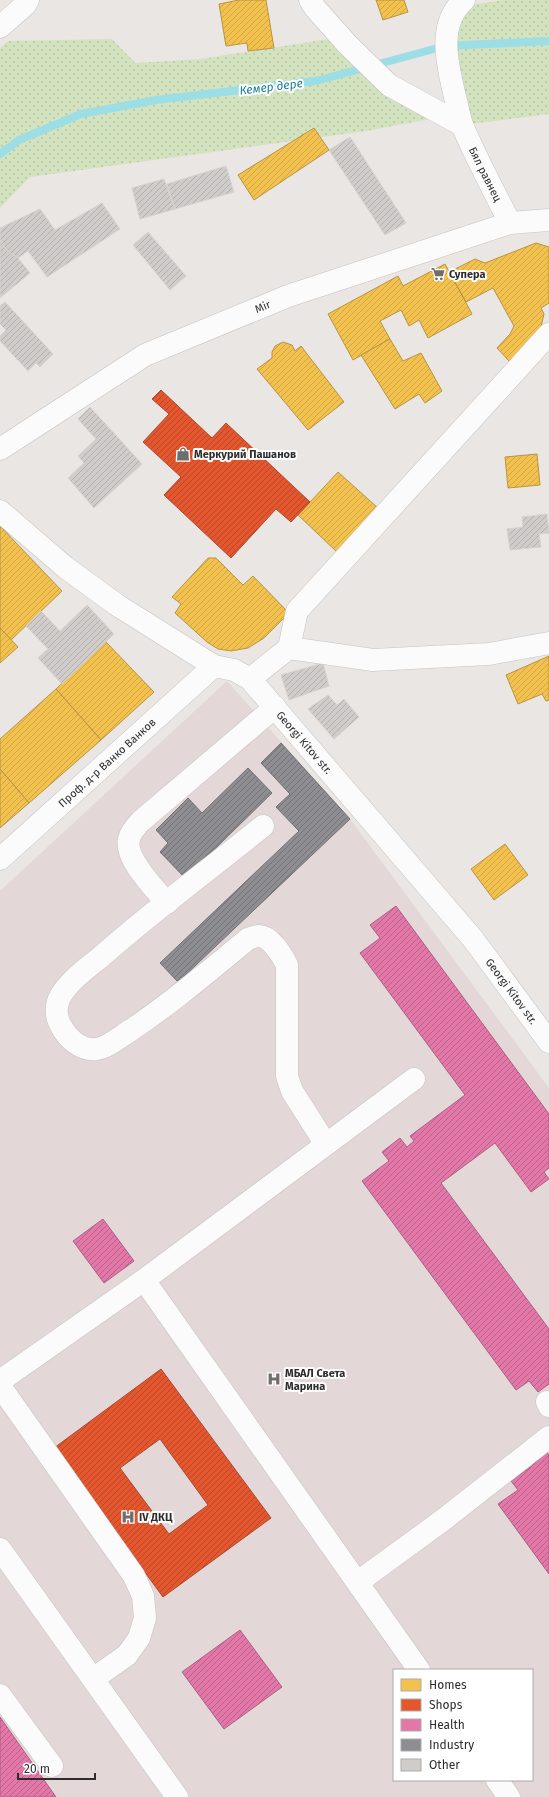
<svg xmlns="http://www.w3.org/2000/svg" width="549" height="1797" font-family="'Fira Sans',sans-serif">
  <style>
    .medical { fill: #e3d7d8; fill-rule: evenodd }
    .grass { fill: url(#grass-dots) }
    .homes { fill: url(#homes-hatch); stroke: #b79544 }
    .shops { fill: url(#shops-hatch); stroke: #ad4a2e; fill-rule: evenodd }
    .health { fill: url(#health-hatch); stroke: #ac6183 }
    .industry { fill: url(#industry-hatch); stroke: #707074 }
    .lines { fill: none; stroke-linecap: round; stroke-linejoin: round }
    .stream { stroke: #9cdee6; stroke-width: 8 }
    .building { fill: url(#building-hatch); stroke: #d5d2cf }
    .minor-casing { stroke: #c4c3c3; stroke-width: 23 }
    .minor { stroke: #fcfbfb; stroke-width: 22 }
    .labels { text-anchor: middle; stroke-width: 4; stroke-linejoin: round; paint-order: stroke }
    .street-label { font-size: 11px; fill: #2d2d2d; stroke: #fff }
    .poi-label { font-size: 11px; font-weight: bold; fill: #2d2d2d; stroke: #fff; text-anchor: start }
    .water-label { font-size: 12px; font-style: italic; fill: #177e97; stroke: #fff }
  </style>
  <defs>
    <pattern id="grass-dots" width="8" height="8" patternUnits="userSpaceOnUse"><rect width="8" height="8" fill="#d3e3bf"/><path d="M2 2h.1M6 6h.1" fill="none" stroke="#b5c3a4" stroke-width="1.8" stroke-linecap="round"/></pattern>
    <pattern id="homes-hatch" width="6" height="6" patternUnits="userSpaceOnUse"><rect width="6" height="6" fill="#f2c14e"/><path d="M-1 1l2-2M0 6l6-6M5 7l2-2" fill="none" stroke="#d0a644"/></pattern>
    <pattern id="shops-hatch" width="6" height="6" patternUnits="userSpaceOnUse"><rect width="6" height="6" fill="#e4572e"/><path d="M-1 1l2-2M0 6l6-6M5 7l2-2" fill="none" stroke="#b94828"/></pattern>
    <pattern id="health-hatch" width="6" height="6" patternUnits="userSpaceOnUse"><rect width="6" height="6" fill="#e377a8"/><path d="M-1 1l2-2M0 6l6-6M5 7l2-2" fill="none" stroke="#b86289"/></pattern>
    <pattern id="industry-hatch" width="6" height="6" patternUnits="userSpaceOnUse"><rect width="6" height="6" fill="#8d8d92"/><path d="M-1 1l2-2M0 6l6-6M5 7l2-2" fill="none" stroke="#747478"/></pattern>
    <pattern id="building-hatch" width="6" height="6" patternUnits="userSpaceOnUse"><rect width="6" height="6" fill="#cfccca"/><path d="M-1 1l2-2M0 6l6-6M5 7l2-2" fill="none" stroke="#b2b0ae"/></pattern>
  </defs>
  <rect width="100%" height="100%" fill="#eae6e3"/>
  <path class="medical" d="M227,681L350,819L549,1088V1797H0V891ZM394,1670H532V1780H394Z"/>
  <g class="grass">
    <polygon points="504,0 549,0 549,114 462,125 450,23 456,7"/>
    <polygon points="341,37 446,116 366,131 30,177 0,208 0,48 8,41 112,39 135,63 201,59"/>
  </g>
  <g class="homes">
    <polygon points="239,0 266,0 274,48 248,51 247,43 226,46 219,4"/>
    <polygon points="376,0 404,0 408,12 383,20"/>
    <polygon points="314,128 329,150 254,200 238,175"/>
    <polygon points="536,243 549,247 549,303 541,308 544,314 540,331 510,362 497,348 510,334 514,326 493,288 466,302 449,272 475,259 485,263"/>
    <polygon points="445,264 472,314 428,338 419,320 409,326 401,310 380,321 390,339 353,360 328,314 398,276 403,286"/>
    <polygon points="390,339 403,361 421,353 442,391 425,403 419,394 395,409 361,355"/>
    <polygon points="283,342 292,345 295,351 301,346 344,402 308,430 257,369 272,358 272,352 275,346"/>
    <polygon points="537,454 540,485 508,488 505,457"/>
    <polygon points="338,472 378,508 337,552 298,515"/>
    <polygon points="0,526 62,591 11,640 0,628"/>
    <polygon points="208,558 216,558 243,585 253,576 289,613 264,638 248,648 231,651 218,649 207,642 175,613 181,604 172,597"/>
    <polygon points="0,628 18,647 0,663"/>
    <polygon points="106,642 154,692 101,740 56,689"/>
    <polygon points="549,656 549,700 546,701 542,694 518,704 506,675"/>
    <polygon points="56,689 101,740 29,803 0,769 0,739"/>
    <polygon points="0,769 29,803 0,828"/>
    <polygon points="505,844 528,875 494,900 471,869"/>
  </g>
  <g class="shops">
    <polygon points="161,390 212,438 226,423 310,502 291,522 276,509 231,558 164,495 181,477 143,442 169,414 152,399"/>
    <path d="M161,1369L271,1518L163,1597L54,1448ZM160,1439L208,1505L169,1534L120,1468Z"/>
  </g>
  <g class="health">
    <polygon points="396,906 549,1114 549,1168 544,1172 549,1179 531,1192 495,1143 441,1183 549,1329 549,1384 538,1392 529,1381 516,1390 362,1181 389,1161 382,1152 400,1138 407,1147 414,1141 410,1136 465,1095 360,953 380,938 370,925"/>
    <polygon points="103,1219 134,1261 104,1283 73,1241"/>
    <polygon points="545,1449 549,1455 549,1574 498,1504 518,1490 511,1481 533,1465 530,1460"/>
    <polygon points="240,1630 282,1687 224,1729 182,1672"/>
    <polygon points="0,1717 56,1797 0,1797"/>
  </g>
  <g class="industry">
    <polygon points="281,743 350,819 178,982 160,963 299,831 276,807 290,794 261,763"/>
    <polygon points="248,768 272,793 185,878 160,852 168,843 156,830 188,798 202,813"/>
  </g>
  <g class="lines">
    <polyline class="stream" points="0,154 19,140 81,114 156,100 316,81 445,46 549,41"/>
  </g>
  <g class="building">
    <polygon points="350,137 406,223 385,235 329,150"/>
    <polygon points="226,166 234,192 175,209 167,184"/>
    <polygon points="164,179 175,209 140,219 132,188"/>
    <polygon points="102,203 120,229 47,277 28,251 18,258 6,250 0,241 0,228 40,209 55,230"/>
    <polygon points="148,232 186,276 170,290 133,245"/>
    <polygon points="0,241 6,250 0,256"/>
    <polygon points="6,250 18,258 30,273 0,298 0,256"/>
    <polygon points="5,302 53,354 40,367 36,363 28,371 0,341 0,336 6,330 0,324 0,306"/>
    <polygon points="90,407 142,464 94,508 68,478 84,463 78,456 96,439 78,419"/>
    <polygon points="547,514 549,533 539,534 541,547 510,550 507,529 523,527 522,517"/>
    <polygon points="87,605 114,634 62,684 38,658 48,649 26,626 41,611 60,631"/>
    <polygon points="323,663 329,686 289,700 281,675"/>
    <polygon points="328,695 337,705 344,699 359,717 334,739 308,709"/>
  </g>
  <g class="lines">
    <g class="minor-casing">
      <g id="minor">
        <polyline points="310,0 315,8 347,44 389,85 462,125"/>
        <path id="s1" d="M464,0C436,25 448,66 455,97C458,107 459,118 463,127C477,160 494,191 510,223"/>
        <polyline points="0,27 25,5 28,0"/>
        <path id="s2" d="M0,449L145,355L288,296L510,223L549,220"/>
        <path id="s3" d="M0,511L65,567L117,605L214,666L234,670L250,679L473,939L549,1042"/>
        <polyline points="289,648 373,660 489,654 549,643"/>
        <polyline points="250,679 289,648 297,611 549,334"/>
        <path d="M263,826C210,869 154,910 103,955C88,968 69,980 60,997C55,1006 56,1018 61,1026C68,1039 81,1051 97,1049C109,1047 121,1036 131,1030C173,1002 210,970 248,939C251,938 255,936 258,936C270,935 282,955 287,965V1076L292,1091L325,1143"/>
        <path id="s4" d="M0,859L214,666"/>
        <path d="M167,903C155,889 124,858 129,839C131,832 135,827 141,821L275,707"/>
        <polyline points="144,1280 419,1670"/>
        <polyline points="0,1381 144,1280 414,1079"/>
        <polyline points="0,1386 134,1576 143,1596 145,1618 139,1638 127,1655 93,1679"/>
        <polyline points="547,1402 549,1406"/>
        <polyline points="0,1549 177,1797"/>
        <polyline points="358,1582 443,1520 549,1437"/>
        <polyline points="0,1695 52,1766"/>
        <polyline points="497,1780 509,1797"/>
      </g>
    </g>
    <use href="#minor" class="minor"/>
  </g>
  <defs>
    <g id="supermarket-bare" transform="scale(1.08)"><path d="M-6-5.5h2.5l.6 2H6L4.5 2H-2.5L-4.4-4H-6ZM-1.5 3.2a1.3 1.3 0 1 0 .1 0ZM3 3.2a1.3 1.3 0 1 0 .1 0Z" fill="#6f6e6d" stroke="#fff" stroke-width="2.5" paint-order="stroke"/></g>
    <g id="shop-bare" transform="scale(1.08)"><path d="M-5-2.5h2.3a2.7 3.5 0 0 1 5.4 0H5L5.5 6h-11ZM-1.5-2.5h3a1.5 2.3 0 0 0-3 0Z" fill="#6f6e6d" stroke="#fff" stroke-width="2.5" paint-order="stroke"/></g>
    <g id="hospital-bare" transform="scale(1.08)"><path d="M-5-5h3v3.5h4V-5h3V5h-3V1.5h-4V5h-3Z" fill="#6f6e6d" stroke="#fff" stroke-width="2.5" paint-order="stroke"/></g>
  </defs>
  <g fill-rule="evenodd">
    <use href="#supermarket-bare" x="438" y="274"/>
    <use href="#shop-bare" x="183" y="454"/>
    <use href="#hospital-bare" x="274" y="1379"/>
    <use href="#hospital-bare" x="128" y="1517"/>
  </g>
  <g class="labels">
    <g class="street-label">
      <text dy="4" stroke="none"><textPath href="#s1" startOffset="186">Бял равнец</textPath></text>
      <text dy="4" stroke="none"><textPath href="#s2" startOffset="300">Mir</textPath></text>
      <text dy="4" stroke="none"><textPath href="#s3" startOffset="387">Georgi Kitov str.</textPath></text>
      <text dy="4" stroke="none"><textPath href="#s4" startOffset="144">Проф. д-р Ванко Ванков</textPath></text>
      <text dy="4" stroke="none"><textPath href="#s3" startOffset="711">Georgi Kitov str.</textPath></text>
    </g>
    <g class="poi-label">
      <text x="449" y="278">Супера</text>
      <text x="194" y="458">Меркурий Пашанов</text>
      <text x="285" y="1377">МБАЛ Света<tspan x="285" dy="13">Марина</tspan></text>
      <text x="139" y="1521">IV ДКЦ</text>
    </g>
    <g class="water-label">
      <text transform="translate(271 87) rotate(-7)" y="4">Кемер дере</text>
    </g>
  </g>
  <rect x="393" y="1669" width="140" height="112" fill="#ffffff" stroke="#ababab"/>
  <rect x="401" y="1679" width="20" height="12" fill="#f2c14e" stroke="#ababab"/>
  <text x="429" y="1689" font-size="12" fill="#2d2d2d">Homes</text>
  <rect x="401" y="1699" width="20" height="12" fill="#e4572e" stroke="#ababab"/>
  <text x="429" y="1709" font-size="12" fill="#2d2d2d">Shops</text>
  <rect x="401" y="1719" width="20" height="12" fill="#e377a8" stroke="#ababab"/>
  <text x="429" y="1729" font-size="12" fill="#2d2d2d">Health</text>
  <rect x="401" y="1739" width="20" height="12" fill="#8d8d92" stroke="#ababab"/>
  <text x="429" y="1749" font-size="12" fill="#2d2d2d">Industry</text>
  <rect x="401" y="1759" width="20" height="12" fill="#cfccca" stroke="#ababab"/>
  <text x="429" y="1769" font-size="12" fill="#2d2d2d">Other</text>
  <path d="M18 1773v6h77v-6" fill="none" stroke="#2d2d2d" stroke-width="2"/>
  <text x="24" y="1773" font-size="12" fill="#2d2d2d" stroke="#ffffff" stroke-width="3" paint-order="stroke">20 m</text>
</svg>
